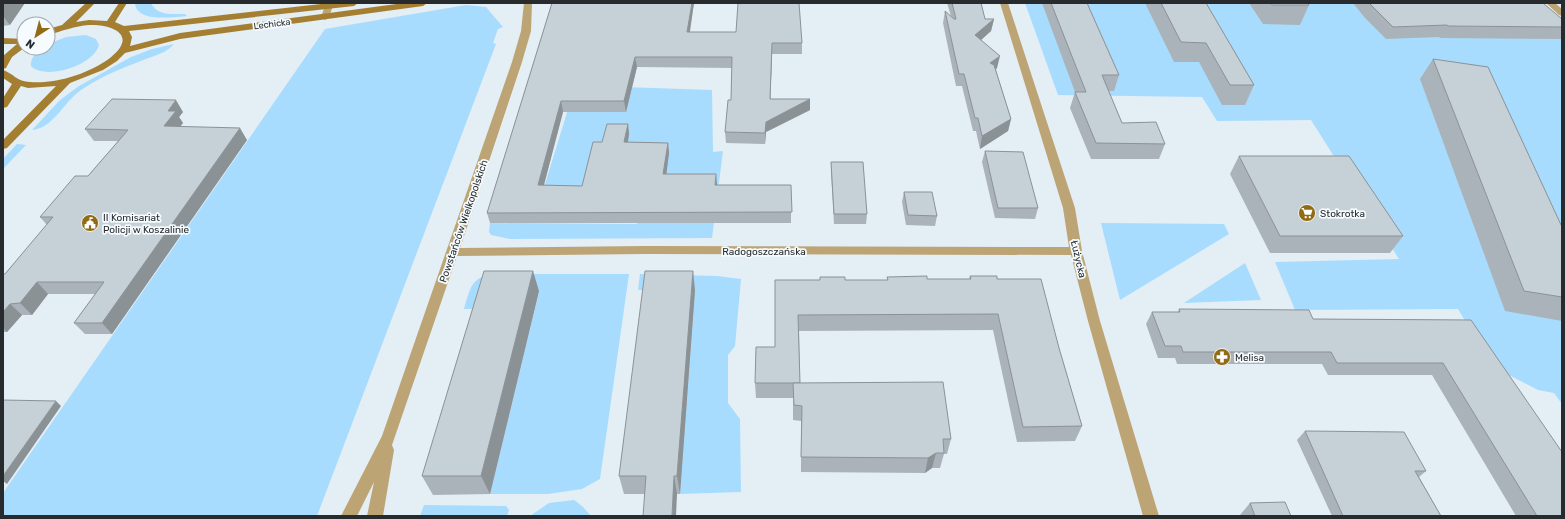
<svg xmlns="http://www.w3.org/2000/svg" width="1565" height="519" font-family="Rubik,sans-serif">
  <style>
    .green { fill: #a7dcfe }
    .lines { fill: none; stroke-linecap: round; stroke-linejoin: round }
    .street { fill: #bda475; fill-rule: evenodd }
    .secondary { fill: #a57f31; fill-rule: evenodd }
    .wall { fill: #aab3b9 }
    .shaded-wall { fill: #8b9296 }
    .building { fill: #c6d0d7; stroke: #8b9296 }
    .labels { text-anchor: middle; stroke-width: 3.5; stroke-linejoin: round; paint-order: stroke }
    .far-street-label { font-size: 9px; fill: #272b2d; stroke: #f5fbff }
    .poi-label { font-size: 10px; fill: #272b2d; stroke: #f5fbff; text-anchor: start }
    .street-label { font-size: 10px; fill: #272b2d; stroke: #f5fbff }
  </style>
  <rect width="100%" height="100%" fill="#e4eef5"/>
  <g class="green">
    <path d="M135,3H151C157,16 172,14 185,14L187,16C174,17 136,23 135,3Z"/>
    <polygon points="1025,3 1521,3 1562,39 1562,404 1554,393 1538,390 1493,367 1458,309 1295,310 1275,262 1399,259 1311,120 1217,121 1202,97 1058,95"/>
    <polygon points="466,5 486,7 503,27 498,29 493,43 496,44 317,516 3,516 3,493 325,29"/>
    <path d="M86,35L96,39L99,45C94,65 46,81 31,66C30,58 36,53 42,48H48V44L66,37Z"/>
    <path d="M174,44L170,48L164,52C135,64 101,74 76,94C63,105 51,129 32,130L60,100L79,86L131,57L152,49Z"/>
    <polygon points="576,83 624,87 712,90 713,152 723,151 712,238 510,239 491,235 489,232 490,223 637,224 644,193 542,194"/>
    <polygon points="17,144 26,145 3,169 3,159"/>
    <polygon points="1101,223 1224,224 1229,234 1120,300"/>
    <polygon points="1245,263 1261,300 1184,303"/>
    <path d="M629,274L600,479L582,489L548,494H490L539,292L487,309H464C470,289 471,276 495,274Z"/>
    <polygon points="640,274 717,276 741,279 735,346 728,355 728,403 740,419 741,492 680,494 695,290 638,290"/>
    <polygon points="574,500 582,506 591,516 530,516 549,503"/>
    <polygon points="424,505 506,506 509,510 507,516 420,516"/>
  </g>
  <g class="lines">
    <g class="street">
      <polygon points="326,3 334,3 329,17 325,20 321,17"/>
      <polygon points="524,3 532,3 531,31 522,62 460,248 645,246 1069,247 1063,208 1000,3 1008,3 1075,208 1082,251 1100,321 1159,516 1143,516 1088,321 1071,255 645,254 457,256 392,445 394,450 383,516 367,516 374,482 357,516 341,516 382,436 512,62 521,31"/>
      <polygon points="1546,3 1555,3 1562,9 1562,16 1559,15"/>
    </g>
    <g class="secondary">
      <path d="M86,3H95L76,22L89,20L107,21L119,3H127L115,22L124,26L330,3H358L354,6L129,31L132,37L130,46L180,33L404,3H427L423,6L180,39L125,53L117,61L103,70L70,83L7,148L3,149V140L56,86L28,88L21,86L7,107L3,108V98L12,84L3,78V70C13,73 17,82 30,82C57,84 88,74 110,58C138,36 114,24 89,25C75,26 62,31 48,35V29L62,25Z"/>
      <polygon points="3,38 24,39 24,48 12,57 6,68 3,69 3,56 17,44 3,44"/>
    </g>
  </g>
  <g class="wall">
    <polygon points="3,3 10,25 3,26"/>
    <polygon points="552,3 694,3 690,32 802,43 802,54 772,54 770,99 810,99 810,110 766,132 765,144 726,143 725,132 731,100 732,68 637,67 626,112 563,112 544,185 582,186 602,142 628,124 629,134 628,142 668,143 669,153 666,174 717,185 791,185 791,223 490,223 487,213"/>
    <polygon points="947,3 981,3 985,19 994,19 991,31 981,40 997,68 996,70 1011,119 1008,131 980,149 976,131 973,131 962,86 956,86 943,23 945,11 951,16"/>
    <polygon points="1042,3 1087,3 1119,75 1114,91 1108,91 1122,123 1165,144 1159,159 1091,159 1070,108 1075,92"/>
    <polygon points="1145,3 1206,3 1254,85 1245,105 1222,105 1199,62 1174,62"/>
    <polygon points="1249,3 1308,3 1309,5 1300,25 1263,24"/>
    <polygon points="1353,3 1543,3 1562,19 1562,39 1440,38 1439,37 1386,39 1365,18"/>
    <polygon points="1433,59 1562,227 1562,321 1505,311 1420,79"/>
    <polygon points="183,112 179,117 183,123 180,126 247,140 112,334 85,334 74,323 95,294 48,294 32,315 22,315 7,332 3,332 3,274 5,274 47,225 40,217 88,176 118,141 94,141 85,129"/>
    <polygon points="985,151 1038,208 1035,219 995,218 982,162"/>
    <polygon points="1239,156 1403,236 1390,253 1270,253 1230,174"/>
    <polygon points="831,162 867,214 866,224 834,224 831,172"/>
    <polygon points="904,192 937,216 935,226 906,225 902,202"/>
    <polygon points="970,276 997,279 1059,348 1082,426 1075,441 1017,442 993,330 799,331 800,383 951,439 947,454 944,454 940,468 932,468 925,473 801,472 801,421 793,420 793,398 756,398 755,383 775,347 820,280 887,280 887,277 927,279 969,279"/>
    <polygon points="695,290 680,494 624,494 619,476"/>
    <polygon points="539,291 490,494 433,495 422,476"/>
    <polygon points="1179,309 1313,319 1471,320 1562,516 1516,516 1432,375 1328,375 1322,364 1177,364 1175,358 1158,358 1146,324 1152,312 1178,312"/>
    <polygon points="1305,431 1426,471 1419,477 1441,516 1332,516 1297,440"/>
    <polygon points="1250,503 1291,516 1240,516 1240,515"/>
  </g>
  <g class="shaded-wall">
    <polygon points="3,3 25,3 10,25 3,16"/>
    <polygon points="692,3 694,3 688,42 687,32"/>
    <polygon points="994,19 991,31 972,48 975,35"/>
    <polygon points="772,43 772,54 770,110 770,99"/>
    <polygon points="1000,56 997,68 988,75 990,63"/>
    <polygon points="635,57 637,67 626,112 624,101"/>
    <polygon points="810,99 810,110 766,132 765,144 765,133 766,122"/>
    <polygon points="176,100 183,112 179,117 183,123 172,137 164,126 168,111"/>
    <polygon points="561,101 563,112 541,196 538,185"/>
    <polygon points="1011,119 1008,131 980,149 982,136"/>
    <polygon points="628,124 629,134 626,153 624,142"/>
    <polygon points="240,128 247,140 112,334 102,323"/>
    <polygon points="668,143 669,153 665,185 663,174"/>
    <polygon points="716,174 717,184 716,196 715,185"/>
    <polygon points="533,271 539,291 490,494 481,476"/>
    <polygon points="693,271 695,290 680,494 677,476"/>
    <polygon points="37,282 48,294 32,315 20,303"/>
    <polygon points="10,304 22,315 7,332 3,328 3,312"/>
    <polygon points="56,401 61,406 7,484 3,481 3,476"/>
    <polygon points="936,453 932,468 925,473 928,458"/>
    <polygon points="674,476 677,494 676,516 672,516"/>
  </g>
  <g class="building">
    <polygon points="552,3 692,3 687,32 736,32 738,3 799,3 802,43 772,43 770,99 810,99 766,122 765,133 725,132 728,100 731,100 732,57 635,57 624,101 561,101 538,185 582,186 593,142 602,142 607,124 628,124 624,142 668,143 663,174 716,174 715,185 791,185 792,212 487,213"/>
    <polygon points="952,3 981,3 985,19 994,19 975,35 1000,56 990,63 994,65 1011,119 982,136 978,118 975,118 964,74 959,74 945,11 954,19 956,19"/>
    <polygon points="1051,3 1087,3 1119,75 1102,75 1122,123 1156,122 1165,144 1096,143 1075,92 1086,92"/>
    <polygon points="1161,3 1206,3 1254,85 1230,85 1206,43 1181,42"/>
    <polygon points="1271,3 1308,3 1309,5 1272,5"/>
    <polygon points="1369,3 1543,3 1562,19 1562,27 1448,26 1447,25 1393,27"/>
    <polygon points="1433,59 1488,67 1562,227 1562,297 1524,291"/>
    <polygon points="112,99 176,100 168,111 176,111 164,126 240,128 102,323 74,323 104,282 37,282 20,303 10,304 3,312 3,274 5,274 53,217 40,217 75,176 88,176 128,130 85,129"/>
    <polygon points="985,151 1023,152 1038,208 998,208"/>
    <polygon points="1239,156 1349,156 1403,236 1280,236"/>
    <polygon points="831,162 863,162 867,214 834,214"/>
    <polygon points="904,192 932,192 937,216 908,215"/>
    <polygon points="484,271 533,271 481,476 422,476"/>
    <polygon points="645,271 693,271 677,476 674,476 672,516 643,516 646,476 619,476"/>
    <polygon points="927,276 927,279 971,279 970,276 997,276 997,279 1041,279 1059,348 1082,426 1023,427 998,314 798,315 800,383 755,383 756,347 775,347 775,280 820,280 820,277 845,277 845,280 888,280 887,277"/>
    <polygon points="1179,309 1309,310 1313,319 1471,320 1562,452 1562,516 1537,516 1443,363 1337,363 1331,352 1183,352 1181,346 1165,346 1152,312 1180,312"/>
    <polygon points="943,382 951,439 943,439 944,453 936,453 928,458 801,457 802,406 794,405 793,383"/>
    <polygon points="3,400 56,401 3,476"/>
    <polygon points="1305,431 1404,432 1426,471 1415,471 1441,516 1343,516"/>
    <polygon points="1285,502 1291,516 1255,516 1250,503"/>
  </g>
  <defs>
    <g id="supermarket-disc" transform="scale(0.9)"><circle r="9.5" fill="#926c14" stroke="#f5fbff"/><path d="M-6-5.5h2.5l.6 2H6L4.5 2H-2.5L-4.4-4H-6ZM-1.5 3.2a1.3 1.3 0 1 0 .1 0ZM3 3.2a1.3 1.3 0 1 0 .1 0Z" fill="#fff"/></g>
    <g id="civic-disc" transform="scale(0.9)"><circle r="9.5" fill="#926c14" stroke="#f5fbff"/><path d="M-.6-6.5H3V-4.5H.6V-3L4-1V1h2V6H-6V1h2V-1L-.6-3ZM-1.2 2.5V6h2.4V2.5Z" fill="#fff"/></g>
    <g id="pharmacy-disc" transform="scale(0.9)"><circle r="9.5" fill="#926c14" stroke="#f5fbff"/><path d="M-2-6h4v4h4v4h-4v4h-4v-4h-4v-4h4Z" fill="#fff"/></g>
  </defs>
  <g fill-rule="evenodd">
    <use href="#supermarket-disc" x="1307" y="213"/>
    <use href="#civic-disc" x="90" y="223"/>
    <use href="#pharmacy-disc" x="1222" y="357"/>
  </g>
  <g class="labels">
    <g class="far-street-label">
      <text transform="translate(272 24) rotate(-7)" y="3">Lechicka</text>
    </g>
    <g class="poi-label">
      <text x="1320" y="217">Stokrotka</text>
      <text x="103" y="221">II Komisariat<tspan x="103" dy="12">Policji w Koszalinie</tspan></text>
      <text x="1235" y="361">Melisa</text>
    </g>
    <g class="street-label">
      <text transform="translate(463 221) rotate(-71)" y="4">Powstańców Wielkopolskich</text>
      <text x="764" y="255">Radogoszczańska</text>
      <text transform="translate(1079 259) rotate(77)" y="4">Łużycka</text>
    </g>
  </g>
  <rect width="1565" height="519" fill="none" stroke="#272b2d" stroke-width="8"/>
  <g transform="translate(36 36) rotate(216)"><circle r="19" fill="#f5fbff" stroke="#a3a8ab"/>
  <path d="M0-3L7 15L0 10L-7 15Z" fill="#926c14"/>
  <text y="-6" font-size="11" font-weight="bold" text-anchor="middle" fill="#272b2d">N</text>
  </g>
</svg>
